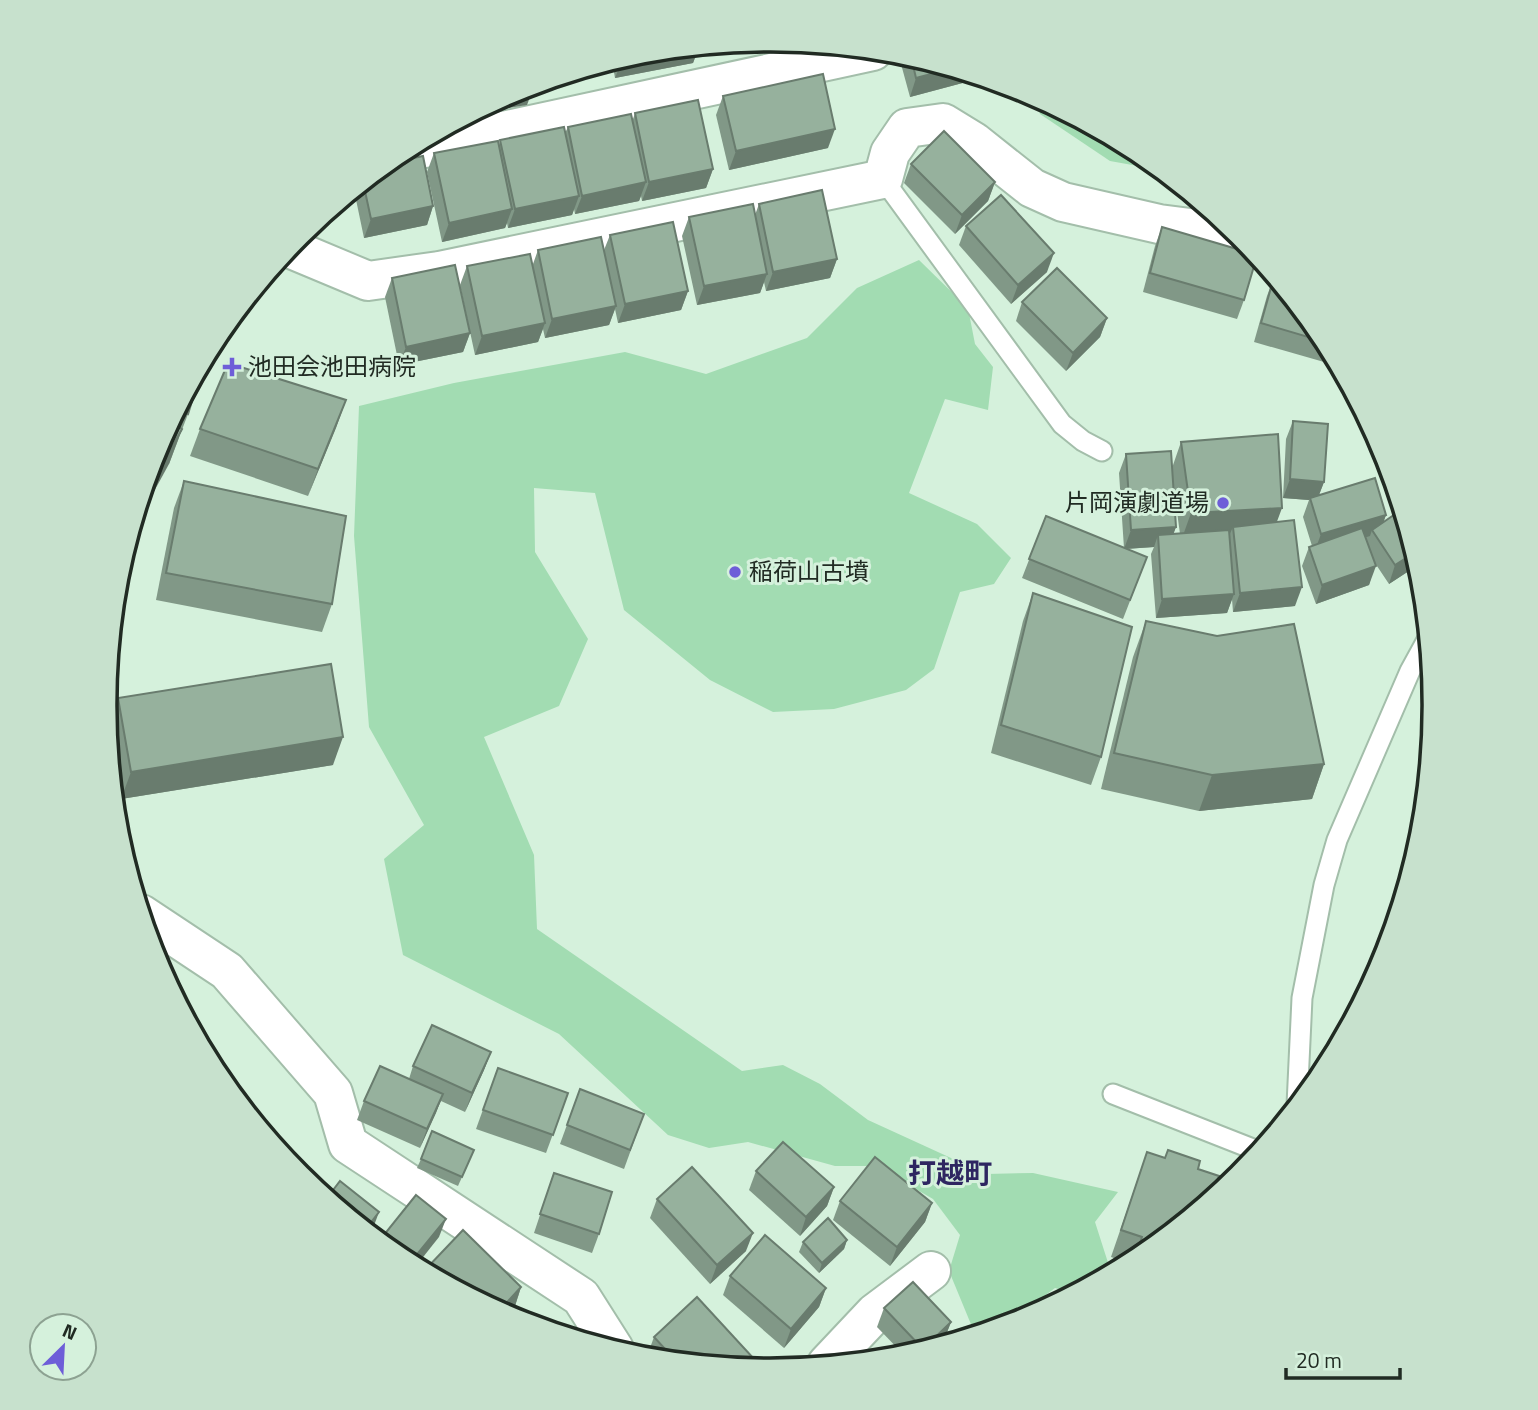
<svg xmlns="http://www.w3.org/2000/svg" width="1538" height="1410" font-family="'Titillium Web','Noto Sans JP',sans-serif">
  <style>
    .green { fill: #a2dcb2 }
    .lines { fill: none; stroke-linecap: round; stroke-linejoin: round }
    .service-casing { stroke: #a3beaa; stroke-width: 23 }
    .minor-casing { stroke: #a3beaa; stroke-width: 42 }
    .service { stroke: #fff; stroke-width: 19 }
    .minor { stroke: #fff; stroke-width: 38 }
    .wall { fill: #819887; fill-rule: evenodd }
    .shaded-wall { fill: #697c6e }
    .building { fill: #96b19d; stroke: #697c6e; stroke-width: 2 }
    .poi-dot { fill: #6e5ed8; stroke: #d5f1dc; stroke-width: 2.5 }
    .labels { text-anchor: middle; stroke-width: 6; stroke-linejoin: round; paint-order: stroke }
    .poi-label { font-size: 24px; fill: #212b23; stroke: #d5f1dc; text-anchor: start }
    .quarter-label { font-size: 28px; font-weight: bold; fill: #2e2661; stroke: #d5f1dc }
    .rim { fill: none; stroke: #212b23; stroke-width: 3.5 }
  </style>
  <rect width="100%" height="100%" fill="#d5f1dc"/>
  <g class="green">
    <polygon points="1036,97 1139,153 1160,170 1110,161 1040,114"/>
    <polygon points="919,260 968,308 975,344 993,367 988,410 945,399 909,493 977,524 1011,558 994,584 960,592 934,669 906,690 834,709 773,712 710,680 624,610 595,493 534,488 535,552 588,639 559,706 484,737 534,855 537,929 742,1071 783,1065 820,1084 868,1120 986,1174 1033,1173 1118,1192 1095,1222 1111,1272 1072,1293 1055,1288 1039,1300 1027,1317 975,1334 949,1271 960,1235 933,1199 876,1166 835,1166 748,1142 709,1148 668,1135 559,1034 403,955 384,859 424,825 369,727 354,536 359,406 454,383 625,352 706,374 807,338 857,288"/>
  </g>
  <g class="lines">
    <g class="service-casing">
      <g id="service">
        <polyline points="883,179 1062,424 1083,441 1102,451"/>
        <polyline points="1113,1094 1258,1151"/>
        <polyline points="1297,1105 1302,998 1324,885 1337,840 1410,671 1427,640"/>
      </g>
    </g>
    <g class="minor-casing">
      <g id="minor">
        <polyline points="397,154 873,51"/>
        <polyline points="289,248 368,281 439,271 883,179 890,153 907,128 943,123 974,142 1032,188 1063,202 1159,224 1206,230 1246,244"/>
        <polyline points="141,914 227,971 333,1093 348,1144 581,1297 614,1349"/>
        <polyline points="827,1364 875,1313 931,1271"/>
      </g>
    </g>
    <use href="#service" class="service"/>
    <use href="#minor" class="minor"/>
  </g>
  <g class="wall">
    <polygon points="699,47 693,63 615,78 612,61 640,53"/>
    <polygon points="898,53 899,53 972,75 970,81 910,97"/>
    <polygon points="723,96 828,148 729,170 716,115"/>
    <polygon points="635,113 713,169 706,188 642,201 641,196 639,201 575,214 574,209 572,215 508,228 507,223 505,228 442,242 427,172 434,153 499,145 500,140 565,133 568,127 633,119"/>
    <polygon points="385,164 433,206 427,225 364,238 354,190"/>
    <polygon points="911,164 995,182 988,201 955,234 904,183"/>
    <polygon points="759,204 837,259 830,278 766,291 764,282 760,293 697,305 682,236 689,217 755,215"/>
    <polygon points="326,213 318,233 306,229"/>
    <polygon points="966,226 1047,272 1011,304 959,245"/>
    <polygon points="1162,227 1244,300 1237,319 1143,292 1155,246"/>
    <polygon points="610,235 688,291 681,310 618,323 615,309 609,325 545,338 543,329 538,342 475,355 460,285 467,266 533,264 538,250 604,250"/>
    <polygon points="1274,277 1322,336 1338,366 1254,342 1267,296"/>
    <polygon points="392,278 470,333 463,352 399,365 385,297"/>
    <polygon points="1022,302 1107,318 1100,337 1066,371 1016,321"/>
    <polygon points="207,353 188,414 169,464 155,450"/>
    <polygon points="346,400 308,496 190,456 200,429"/>
    <polygon points="1293,421 1324,482 1319,495 1386,515 1383,523 1418,565 1389,584 1375,563 1369,585 1316,604 1302,566 1309,547 1312,546 1303,517 1309,500 1283,498 1286,439"/>
    <path d="M1181,442L1277,522L1295,606L1233,612L1232,599L1227,613L1156,618L1151,554L1154,547L1126,549L1147,557L1123,619L1022,578L1046,516L1124,548L1119,473L1126,454L1172,468ZM1173,482L1180,534H1173L1176,527Z"/>
    <polygon points="184,481 332,604 322,632 156,600 174,508"/>
    <polygon points="1033,593 1101,757 1091,785 991,753 1023,621"/>
    <polygon points="1146,621 1324,764 1312,799 1199,811 1101,789 1133,657"/>
    <polygon points="118,698 333,765 121,799 108,726"/>
    <polygon points="491,1052 484,1070 465,1112 441,1101 420,1148 357,1120 364,1101 409,1079 413,1066"/>
    <polygon points="498,1068 568,1093 546,1153 476,1129"/>
    <polygon points="580,1089 644,1114 624,1169 560,1144"/>
    <polygon points="474,1150 458,1186 417,1168 421,1159"/>
    <polygon points="1147,1152 1198,1169 1212,1197 1138,1258 1128,1263 1111,1257"/>
    <polygon points="756,1171 834,1187 827,1206 800,1236 749,1190"/>
    <polygon points="554,1173 599,1234 592,1253 534,1233"/>
    <polygon points="657,1199 746,1251 710,1284 650,1218"/>
    <polygon points="840,1201 932,1203 925,1222 890,1266 833,1220"/>
    <polygon points="847,1240 844,1249 819,1273 799,1252 803,1242"/>
    <polygon points="424,1271 521,1287 515,1306 506,1315"/>
    <polygon points="730,1276 826,1288 819,1307 784,1348 723,1295"/>
    <polygon points="884,1308 951,1322 944,1340 940,1344 904,1355 877,1327"/>
    <polygon points="654,1337 755,1360 752,1368 649,1358 647,1356"/>
  </g>
  <g class="shaded-wall">
    <polygon points="699,47 693,63 615,78 623,58 640,53"/>
    <polygon points="950,69 972,75 970,81 910,97 916,78"/>
    <polygon points="534,86 527,105 470,114 515,91"/>
    <polygon points="835,129 828,148 729,170 736,151"/>
    <polygon points="713,169 706,188 642,201 649,182"/>
    <polygon points="646,182 639,201 575,214 582,196"/>
    <polygon points="995,182 988,201 955,234 962,215"/>
    <polygon points="579,196 572,215 508,228 515,209"/>
    <polygon points="433,206 427,225 364,238 371,219"/>
    <polygon points="512,209 505,228 442,242 449,223"/>
    <polygon points="1054,253 1047,272 1011,304 1018,285"/>
    <polygon points="837,259 830,278 766,291 773,272"/>
    <polygon points="767,274 760,293 697,305 704,286"/>
    <polygon points="688,291 681,310 618,323 625,304"/>
    <polygon points="616,306 609,325 545,338 552,319"/>
    <polygon points="1107,318 1100,337 1066,371 1073,353"/>
    <polygon points="545,323 538,342 475,355 482,336"/>
    <polygon points="470,333 463,352 399,365 406,347"/>
    <polygon points="346,400 336,428 308,496 318,469"/>
    <polygon points="182,429 169,464 129,537 137,510"/>
    <polygon points="1290,479 1324,482 1317,500 1310,498 1309,500 1283,498"/>
    <polygon points="1282,508 1272,535 1233,527 1228,538 1181,541 1191,513"/>
    <polygon points="1386,515 1379,534 1372,530 1370,536 1314,553 1321,534"/>
    <polygon points="1176,527 1169,546 1158,535 1154,547 1124,549 1131,530"/>
    <polygon points="1414,553 1418,565 1389,584 1395,565"/>
    <polygon points="1376,566 1369,585 1316,604 1322,585"/>
    <polygon points="1302,587 1295,606 1233,612 1240,593"/>
    <polygon points="1234,594 1227,613 1156,618 1162,599"/>
    <polygon points="343,737 333,765 121,799 131,772"/>
    <polygon points="1324,764 1312,799 1199,811 1212,775"/>
    <polygon points="491,1052 484,1070 465,1112 472,1093"/>
    <polygon points="443,1094 436,1113 420,1148 427,1129"/>
    <polygon points="834,1187 827,1206 800,1236 806,1217"/>
    <polygon points="932,1203 925,1222 890,1266 897,1247"/>
    <polygon points="379,1212 372,1231 370,1234 365,1230"/>
    <polygon points="446,1219 439,1237 416,1266 410,1263"/>
    <polygon points="753,1233 746,1251 710,1284 717,1265"/>
    <polygon points="847,1240 844,1249 819,1273 822,1263"/>
    <polygon points="521,1287 515,1306 506,1315 499,1311"/>
    <polygon points="826,1288 819,1307 784,1348 791,1329"/>
    <polygon points="951,1322 944,1340 940,1344 922,1350"/>
    <polygon points="755,1360 752,1368 747,1368"/>
  </g>
  <g class="building">
    <polygon points="911,57 950,69 916,78"/>
    <polygon points="823,74 835,129 736,151 723,96"/>
    <polygon points="698,100 713,169 649,182 635,113"/>
    <polygon points="631,114 646,182 582,196 568,127"/>
    <polygon points="564,127 579,196 515,209 500,140"/>
    <polygon points="944,131 995,182 962,215 911,164"/>
    <polygon points="498,141 512,209 449,223 434,153"/>
    <polygon points="423,156 433,206 371,219 363,182 385,164"/>
    <polygon points="822,190 837,259 773,272 759,204"/>
    <polygon points="1001,195 1054,253 1018,285 966,226"/>
    <polygon points="753,204 767,274 704,286 689,217"/>
    <polygon points="673,222 688,291 625,304 610,235"/>
    <polygon points="1162,227 1254,254 1257,256 1244,300 1150,273"/>
    <polygon points="601,237 616,306 552,319 538,250"/>
    <polygon points="530,254 545,323 482,336 467,266"/>
    <polygon points="455,265 470,333 406,347 392,278"/>
    <polygon points="1057,268 1107,318 1073,353 1022,302"/>
    <polygon points="1274,277 1322,336 1325,342 1261,323"/>
    <polygon points="207,353 188,414 177,409"/>
    <polygon points="228,363 346,400 318,469 200,429"/>
    <polygon points="1293,421 1328,424 1324,482 1290,479"/>
    <polygon points="170,422 182,429 137,510 155,450"/>
    <polygon points="1278,434 1282,508 1191,513 1181,442"/>
    <polygon points="1171,451 1176,527 1131,530 1126,454"/>
    <polygon points="1375,478 1386,515 1321,534 1310,498"/>
    <polygon points="184,481 346,516 332,604 166,573"/>
    <polygon points="1401,510 1414,553 1395,565 1372,530"/>
    <polygon points="1046,516 1147,557 1130,600 1029,559"/>
    <polygon points="1294,520 1302,587 1240,593 1233,527"/>
    <polygon points="1362,528 1376,566 1322,585 1309,547"/>
    <polygon points="1229,530 1234,594 1162,599 1158,535"/>
    <polygon points="1033,593 1132,627 1101,757 1001,725"/>
    <polygon points="1146,621 1217,636 1294,624 1324,764 1212,775 1114,753"/>
    <polygon points="331,664 343,737 131,772 118,698"/>
    <polygon points="432,1025 491,1052 472,1093 413,1066"/>
    <polygon points="380,1066 443,1094 427,1129 364,1101"/>
    <polygon points="498,1068 568,1093 553,1135 483,1110"/>
    <polygon points="580,1089 644,1114 630,1150 567,1125"/>
    <polygon points="432,1131 474,1150 462,1177 421,1159"/>
    <polygon points="783,1142 834,1187 806,1217 756,1171"/>
    <polygon points="1168,1150 1200,1161 1198,1169 1219,1176 1212,1197 1143,1254 1137,1252 1142,1237 1121,1230 1147,1152 1165,1158"/>
    <polygon points="875,1157 932,1203 897,1247 840,1201"/>
    <polygon points="692,1167 753,1233 717,1265 657,1199"/>
    <polygon points="554,1173 612,1192 599,1234 540,1214"/>
    <polygon points="340,1181 379,1212 365,1230 327,1198"/>
    <polygon points="416,1195 446,1219 410,1263 399,1257 379,1241"/>
    <polygon points="828,1218 847,1240 822,1263 803,1242"/>
    <polygon points="463,1230 521,1287 499,1311 481,1301 459,1280 453,1286 424,1271"/>
    <polygon points="765,1235 826,1288 791,1329 730,1276"/>
    <polygon points="913,1282 951,1322 923,1349 884,1308"/>
    <polygon points="697,1297 755,1360 747,1368 676,1361 654,1337"/>
  </g>
  <g class="poi-dot">
    <path d="M228.5 356.5h7v7h7v7h-7v7h-7v-7h-7v-7h7z"/>
    <circle cx="1223" cy="503" r="7"/>
    <circle cx="735" cy="572" r="7"/>
  </g>
  <g class="labels">
    <g class="poi-label">
      <text x="248" y="375">池田会池田病院</text>
      <text x="1209" y="511" text-anchor="end">片岡演劇道場</text>
      <text x="749" y="580">稲荷山古墳</text>
    </g>
    <g class="quarter-label">
      <text x="950" y="1183">打越町</text>
    </g>
  </g>
  <path d="M0 0H1538V1410H0ZM769 52H770A652 652 0 0 1 1422 704V706A652 652 0 0 1 770 1358H769A652 652 0 0 1 117 706V704A652 652 0 0 1 769 52Z" fill="#c7e1cd" fill-rule="evenodd"/>
  <path class="rim" d="M769 52H770A652 652 0 0 1 1422 704V706A652 652 0 0 1 770 1358H769A652 652 0 0 1 117 706V704A652 652 0 0 1 769 52Z"/>
  <g transform="translate(63 1347) rotate(24)"><circle r="33" fill="#d5f1dc" stroke="#8da292" stroke-width="2"/>
  <path d="M0-5L12 26L0 18L-12 26Z" fill="#6e5ed8"/>
  <text y="-10" font-size="19" font-weight="bold" text-anchor="middle" fill="#212b23">N</text>
  </g>
  <path d="M1286 1368v10h114v-10" fill="none" stroke="#212b23" stroke-width="3.5"/>
  <text x="1296" y="1368" font-size="21" fill="#212b23" stroke="#d5f1dc" stroke-width="5" paint-order="stroke">20 m</text>
</svg>
